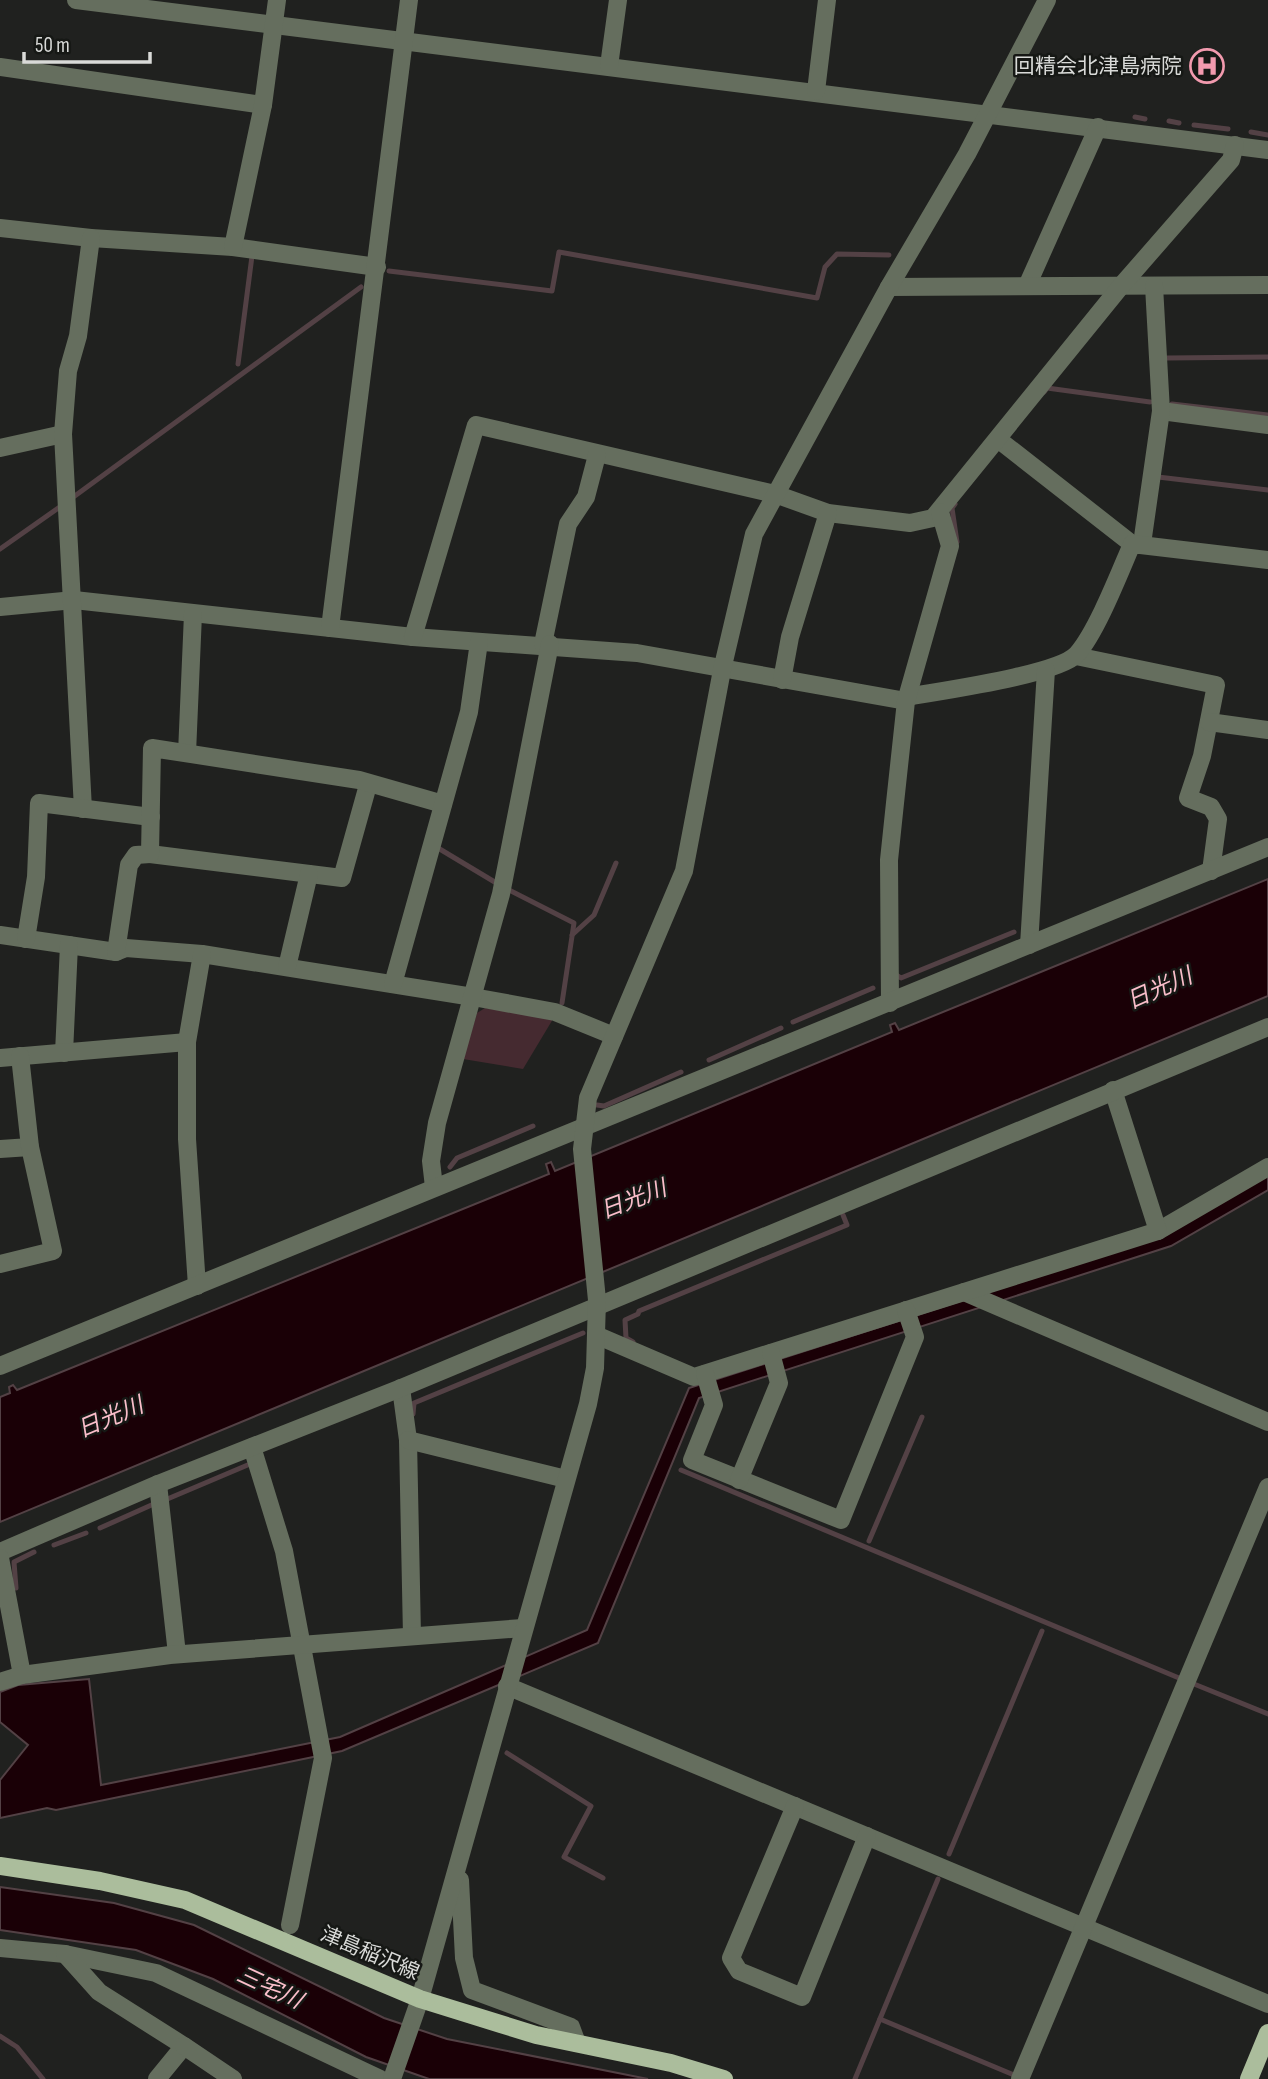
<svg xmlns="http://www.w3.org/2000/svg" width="1268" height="2079" font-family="'Sofia Sans Condensed','Noto Sans JP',sans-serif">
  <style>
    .green { fill: #452a30 }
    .water { fill: #1a0006; stroke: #534145; stroke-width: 2 }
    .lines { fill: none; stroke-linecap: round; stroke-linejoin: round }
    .stream { stroke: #534145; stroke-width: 5 }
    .minor { stroke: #656e5e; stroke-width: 18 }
    .major { stroke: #abbd9c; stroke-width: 18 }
    .labels { text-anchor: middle; stroke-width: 5; stroke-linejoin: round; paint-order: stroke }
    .poi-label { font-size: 21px; fill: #d9dad8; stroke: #161815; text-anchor: end }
    .street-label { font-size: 21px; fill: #d9dad8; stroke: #161815 }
    .water-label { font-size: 23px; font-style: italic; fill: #fabeca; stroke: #161815 }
  </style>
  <rect width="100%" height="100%" fill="#20211f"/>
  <polygon class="green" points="485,1008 553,1019 523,1069 463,1059 477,1013"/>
  <g class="water">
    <polygon points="1268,879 1268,996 0,1522 0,1397 10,1393 9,1387 13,1385 17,1390 549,1174 546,1164 551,1162 555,1171 892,1032 890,1025 895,1023 899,1030"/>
    <polygon points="1268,1175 1268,1190 1171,1246 699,1398 598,1643 342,1751 56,1810 47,1808 0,1818 0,1780 28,1745 0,1722 0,1692 18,1685 89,1679 101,1785 340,1737 587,1630 689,1388 1164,1236"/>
    <polygon points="0,1887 114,1903 194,1925 384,2018 447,2039 648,2079 429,2079 366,2057 213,1979 136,1950 0,1930"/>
  </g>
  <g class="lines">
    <g class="stream">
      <polyline points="1135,117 1145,119"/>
      <polyline points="1169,121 1179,123"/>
      <polyline points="1194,125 1228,129"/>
      <polyline points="1251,132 1268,135"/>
      <polyline points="389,271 552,291 559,252 817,298 825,267 837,254 889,255"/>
      <polyline points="1167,358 1268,357"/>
      <polyline points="238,364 252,256"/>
      <polyline points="1044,392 1047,388 1150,402"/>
      <polyline points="1172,404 1268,415"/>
      <polyline points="1158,477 1268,490"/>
      <polyline points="72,498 361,287"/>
      <polyline points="955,504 952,508 957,542"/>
      <polyline points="0,549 64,504"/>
      <polyline points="438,848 498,884"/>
      <polyline points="507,889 574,923 562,1003"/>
      <polyline points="572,935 594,915 616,863"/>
      <polyline points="895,974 901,978 1014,932"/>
      <polyline points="793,1022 873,988"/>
      <polyline points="709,1060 781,1028"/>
      <polyline points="597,1105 604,1106 681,1072"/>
      <polyline points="450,1167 457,1158 533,1126"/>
      <polyline points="633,1342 626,1338 625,1320 638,1314 639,1311 847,1225 843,1215"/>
      <polyline points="413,1414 414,1403 583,1333"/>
      <polyline points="681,1470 1179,1678"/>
      <polyline points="165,1500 250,1464"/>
      <polyline points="100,1528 156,1503"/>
      <polyline points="869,1541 922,1417"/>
      <polyline points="54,1545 86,1533"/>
      <polyline points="16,1588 14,1562 34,1552"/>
      <polyline points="1194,1684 1268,1714"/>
      <polyline points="507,1753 591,1806 564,1857 603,1878"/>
      <polyline points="949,1854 1042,1631"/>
      <polyline points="880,2019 1014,2075"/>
      <polyline points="0,2036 17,2047 43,2079"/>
      <polyline points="855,2079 938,1879"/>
    </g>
    <g class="minor">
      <polyline points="76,0 1268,150"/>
      <polyline points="609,66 618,0"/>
      <polyline points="0,67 263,105"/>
      <polyline points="816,91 827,0"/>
      <polyline points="0,228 91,238 233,247 377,267"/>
      <polyline points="233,247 263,105 277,0"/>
      <polyline points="1027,286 1098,127"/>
      <polyline points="889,287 1268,285"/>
      <polyline points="1161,411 1268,425"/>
      <polyline points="999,440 1132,544"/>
      <polyline points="0,448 63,434"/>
      <polyline points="1142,544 1161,411 1154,286"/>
      <polyline points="0,607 74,600 413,637 637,653 906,701"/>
      <polyline points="330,628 409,0"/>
      <polyline points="413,637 476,425 775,494 828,513 910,523 933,518 1121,286 1231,160 1235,145"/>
      <polyline points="543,644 568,524 586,497 597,455"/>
      <polyline points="1076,656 1216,685 1202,756 1188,798 1211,807 1218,819 1211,871"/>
      <polyline points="782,680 790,637 828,513"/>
      <path d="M907,697C939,691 1058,675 1077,654C1097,631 1119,574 1132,544L1268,560"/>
      <polyline points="1209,722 1268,730"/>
      <polyline points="187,753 193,614"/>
      <polyline points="83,809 63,434 68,371 78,336 91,238"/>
      <polyline points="150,854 342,878 368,785"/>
      <polyline points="0,935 116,952 126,948 202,954 473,997 555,1012 614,1036"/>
      <polyline points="26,939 36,877 39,803 151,817"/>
      <polyline points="1029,945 1046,670"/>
      <polyline points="116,952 129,865 136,855 150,854 152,748 359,780 443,804"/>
      <polyline points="287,967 309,874"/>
      <polyline points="393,984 469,712 479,642"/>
      <polyline points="890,1003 889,860 895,803 906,701 950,546 940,512"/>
      <polyline points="64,1053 69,945"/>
      <polyline points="0,1058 187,1042"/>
      <polyline points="0,1149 30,1147"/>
      <polyline points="434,1187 431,1161 437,1123 501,894 550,644"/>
      <polyline points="1158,1231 1268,1167"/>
      <polyline points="0,1264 53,1251 30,1147 20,1056"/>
      <polyline points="197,1286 187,1139 187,1042 202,954"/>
      <polyline points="964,1292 1268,1422"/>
      <polyline points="596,1335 694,1377 1158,1231 1113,1090"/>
      <polyline points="0,1366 1268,847"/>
      <polyline points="705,1374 714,1405 692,1460 841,1520 915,1337 906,1310"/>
      <polyline points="401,1388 408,1440 412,1636"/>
      <polyline points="408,1440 566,1479"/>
      <polyline points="252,1447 284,1551 323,1758 290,1925"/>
      <polyline points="739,1480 779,1383 771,1353"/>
      <polyline points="158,1484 177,1654"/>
      <polyline points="0,1552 158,1484 401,1388 1268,1027"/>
      <polyline points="0,1558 22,1675"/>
      <polyline points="0,1682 22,1675 170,1655 523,1628"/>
      <polyline points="507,1686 1268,2004"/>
      <polyline points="795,1806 731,1958 739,1971 802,1997 867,1836"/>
      <polyline points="460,1880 464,1958 472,1990 571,2027 577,2043"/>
      <polyline points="0,1948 65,1954 156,1973 380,2079"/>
      <polyline points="65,1954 99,1992 184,2046 157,2079"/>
      <polyline points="184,2046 233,2079"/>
      <polyline points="392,2079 420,1999 588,1404 595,1368 597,1300 582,1149 588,1098 684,871 722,670 754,534 889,287 967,154 1047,0"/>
      <polyline points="1020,2079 1268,1487"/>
    </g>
    <g class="major">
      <polyline points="0,1866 100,1881 185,1900 420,1999 536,2035 671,2063 724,2079"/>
      <polyline points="1249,2079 1268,2033"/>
    </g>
  </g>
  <defs>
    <g id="hospital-ring" transform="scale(1.75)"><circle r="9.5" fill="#161815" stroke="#f29aae" stroke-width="1.5"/><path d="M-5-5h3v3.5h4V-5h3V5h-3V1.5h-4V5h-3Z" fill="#f29aae"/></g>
  </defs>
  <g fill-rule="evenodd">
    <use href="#hospital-ring" x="1207" y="66"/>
  </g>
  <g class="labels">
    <g class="poi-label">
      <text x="1182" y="73">回精会北津島病院</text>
    </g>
    <g class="street-label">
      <text transform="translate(370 1953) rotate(23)" y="7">津島稲沢線</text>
    </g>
    <g class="water-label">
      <text transform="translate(1159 988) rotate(-24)" y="8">日光川</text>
      <text transform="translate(633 1199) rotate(-21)" y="8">日光川</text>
      <text transform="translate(110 1417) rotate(-23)" y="8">日光川</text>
      <text transform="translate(270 1987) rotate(25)" y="8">三宅川</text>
    </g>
  </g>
  <path d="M24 52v10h126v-10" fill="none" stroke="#d9dad8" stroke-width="3.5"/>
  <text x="35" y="52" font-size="21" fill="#d9dad8" stroke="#161815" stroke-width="5" paint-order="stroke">50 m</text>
</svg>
